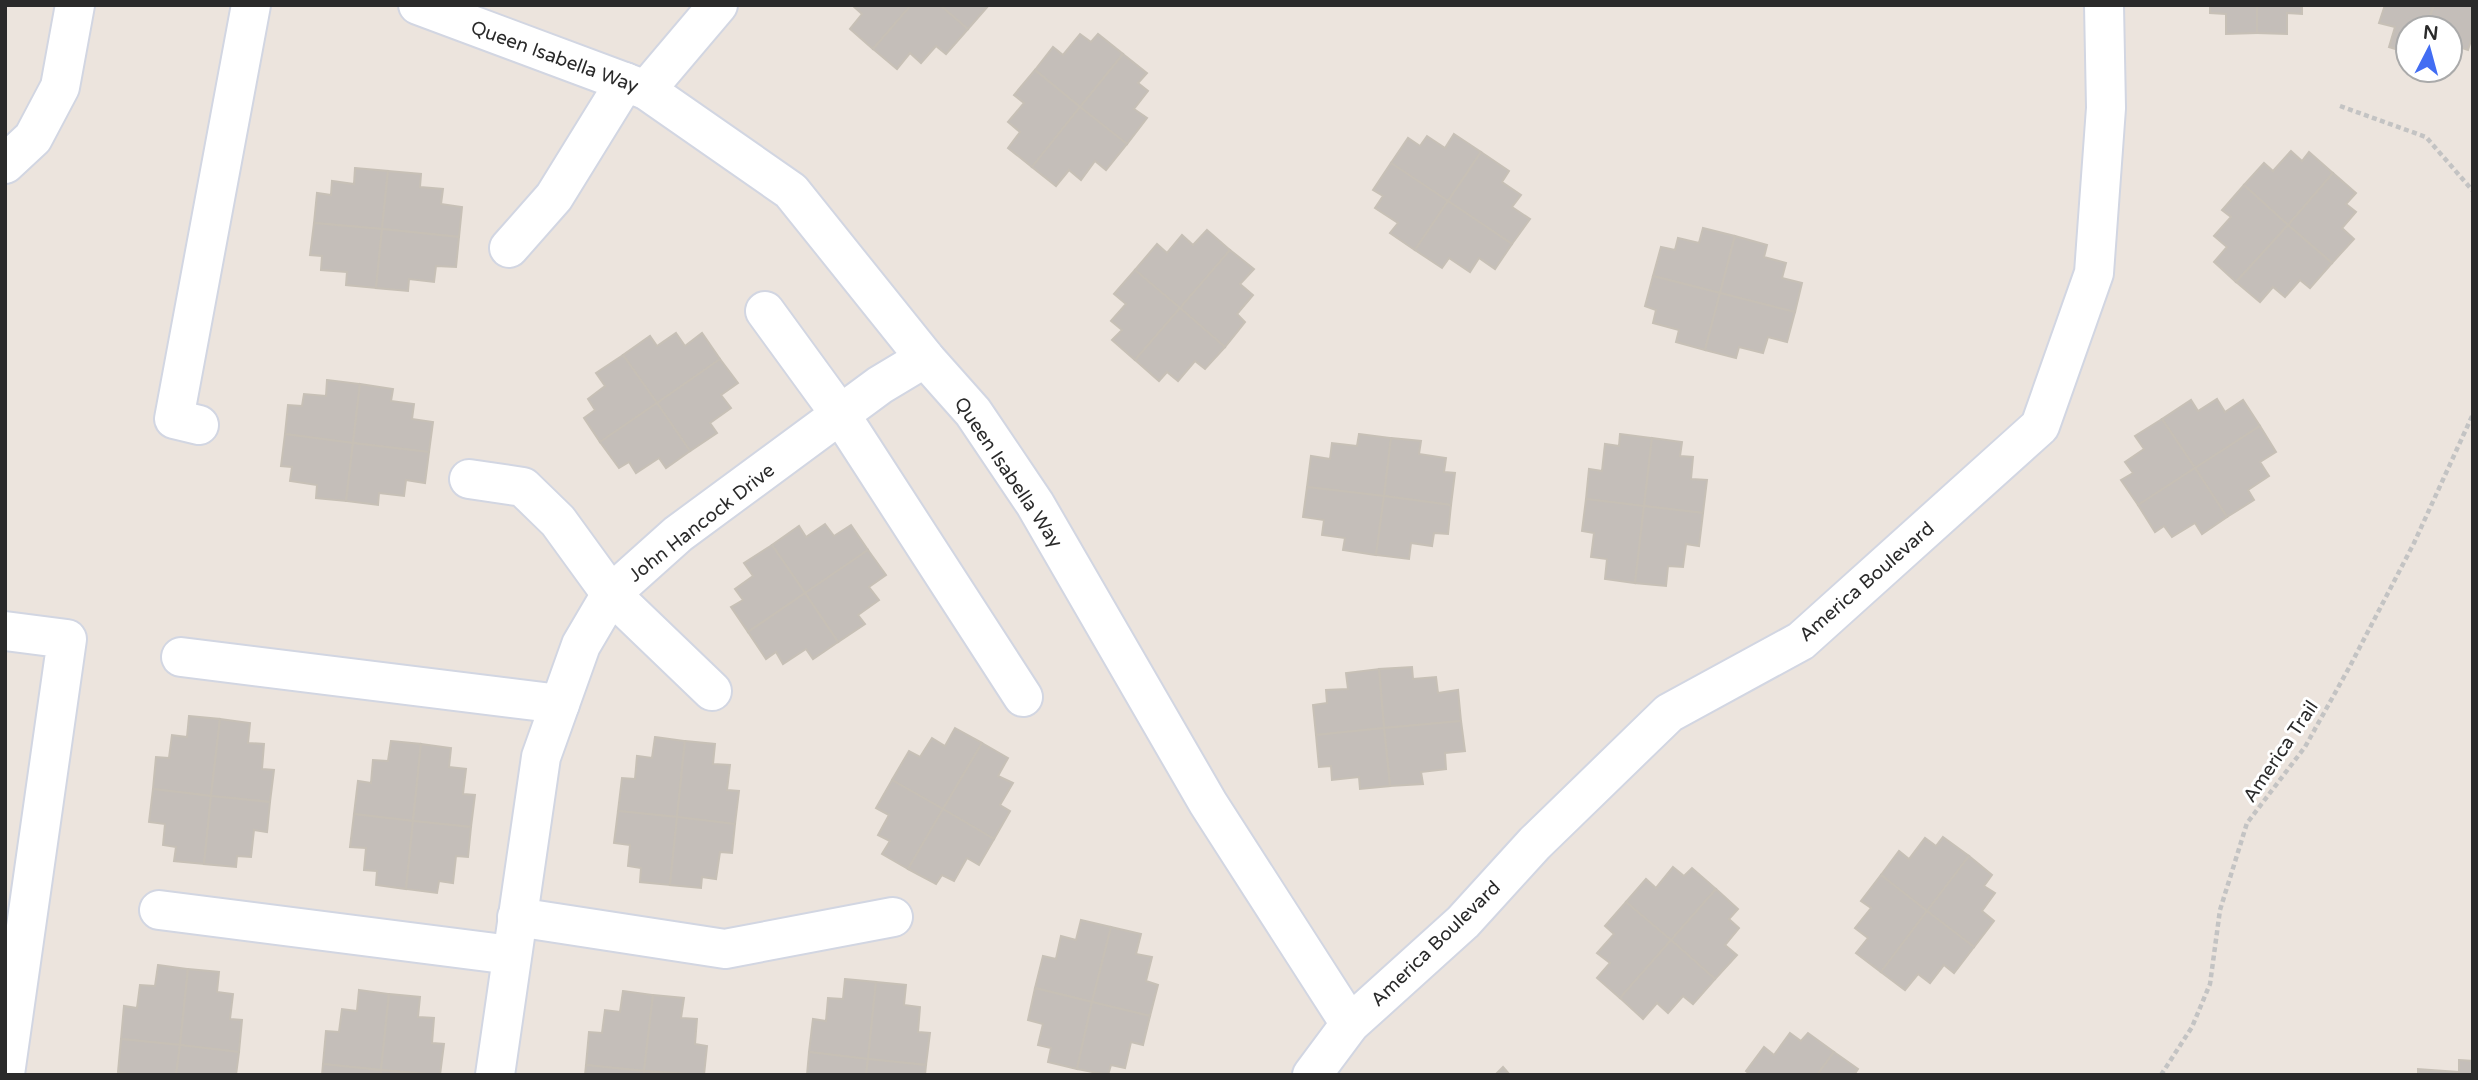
<svg xmlns="http://www.w3.org/2000/svg" width="2478" height="1080" font-family="'Varela Round',sans-serif">
  <style>
    .building { fill: #c4beb9; stroke: #c7c0b6; stroke-width: 2 }
    .lines { fill: none; stroke-linecap: round; stroke-linejoin: round }
    .minor-casing { stroke: #d2d6e2; stroke-width: 42 }
    .path { stroke: #c3c3c3; stroke-width: 4.5; stroke-dasharray: 5 3.5; stroke-linecap: butt }
    .minor { stroke: #fff; stroke-width: 38 }
    .labels { text-anchor: middle; stroke-width: 6; stroke-linejoin: round; paint-order: stroke }
    .street-label { font-size: 19px; fill: #2a2a2a; stroke: #fff }
  </style>
  <rect width="100%" height="100%" fill="#ece4dd"/>
  <g class="building">
    <polygon points="852,5 911,5 873,49 850,29 862,14"/>
    <polygon points="911,5 940,5 968,29 946,54 936,46 921,63 910,53 897,69 873,49"/>
    <polygon points="940,5 989,5 968,29"/>
    <polygon points="2210,5 2257,5 2257,33 2226,34 2226,14 2210,13"/>
    <polygon points="2257,5 2302,5 2302,14 2287,13 2287,34 2257,33"/>
    <polygon points="2385,5 2434,5 2426,28 2408,28 2408,53 2389,47 2395,27 2379,23"/>
    <polygon points="2434,5 2473,5 2473,34 2468,50 2453,45 2450,55 2450,28 2426,28"/>
    <polygon points="1080,34 1091,42 1098,34 1123,54 1080,107 1035,70 1053,47 1063,55"/>
    <polygon points="1123,54 1147,73 1138,83 1148,91 1134,109 1147,118 1127,144 1080,107"/>
    <polygon points="1035,70 1080,107 1032,167 1008,148 1020,132 1008,122 1024,103 1014,95"/>
    <polygon points="1080,107 1127,144 1106,170 1095,161 1081,180 1069,170 1056,186 1032,167"/>
    <polygon points="1454,134 1481,152 1448,201 1391,163 1408,138 1420,146 1427,136 1445,148"/>
    <polygon points="2291,151 2302,161 2309,152 2333,173 2288,225 2244,185 2264,163 2273,171"/>
    <polygon points="1481,152 1509,171 1502,182 1521,195 1512,207 1530,219 1512,244 1448,201"/>
    <polygon points="1391,163 1448,201 1415,250 1390,233 1398,223 1375,208 1383,196 1373,190"/>
    <polygon points="355,168 388,171 382,229 314,223 317,193 331,195 332,181 354,184"/>
    <polygon points="388,171 421,174 420,187 443,189 441,204 462,207 459,237 382,229"/>
    <polygon points="2333,173 2356,193 2346,204 2356,212 2342,228 2354,239 2332,263 2288,225"/>
    <polygon points="2244,185 2288,225 2236,282 2214,262 2227,247 2214,236 2231,217 2222,210"/>
    <polygon points="1448,201 1512,244 1495,269 1479,258 1470,272 1449,258 1442,268 1415,250"/>
    <polygon points="314,223 382,229 376,288 346,285 347,272 321,270 322,256 310,255"/>
    <polygon points="2288,225 2332,263 2310,288 2300,280 2285,297 2273,287 2260,302 2236,282"/>
    <polygon points="1703,228 1735,236 1720,293 1653,276 1661,247 1675,250 1678,238 1699,243"/>
    <polygon points="382,229 459,237 456,267 436,266 434,282 409,279 408,291 376,288"/>
    <polygon points="1207,230 1230,250 1180,308 1135,270 1157,244 1167,253 1182,235 1193,245"/>
    <polygon points="1735,236 1767,245 1764,257 1786,263 1782,278 1802,283 1795,312 1720,293"/>
    <polygon points="1230,250 1254,269 1240,284 1253,295 1237,314 1245,322 1225,347 1180,308"/>
    <polygon points="1135,270 1180,308 1135,360 1112,340 1122,330 1111,321 1126,304 1114,294"/>
    <polygon points="1653,276 1720,293 1705,350 1676,342 1679,330 1653,323 1656,310 1645,306"/>
    <polygon points="1720,293 1795,312 1787,342 1768,337 1763,353 1739,347 1736,358 1705,350"/>
    <polygon points="1180,308 1225,347 1205,369 1195,361 1178,381 1167,372 1159,381 1135,360"/>
    <polygon points="676,333 685,346 702,333 720,359 657,403 623,355 650,336 657,346"/>
    <polygon points="623,355 657,403 600,442 584,418 595,410 588,399 605,386 596,373"/>
    <polygon points="720,359 738,383 721,395 731,408 710,423 717,433 690,451 657,403"/>
    <polygon points="327,380 360,384 353,443 285,434 288,405 302,406 304,394 326,396"/>
    <polygon points="360,384 393,389 391,401 414,404 412,419 433,422 429,452 353,443"/>
    <polygon points="2217,399 2225,412 2243,400 2260,426 2195,468 2162,419 2191,400 2198,411"/>
    <polygon points="657,403 690,451 666,468 659,458 636,473 629,462 619,468 600,442"/>
    <polygon points="2162,419 2195,468 2138,505 2121,480 2133,473 2125,462 2144,449 2135,436"/>
    <polygon points="2260,426 2276,452 2260,462 2269,476 2248,490 2254,500 2227,517 2195,468"/>
    <polygon points="285,434 353,443 346,501 316,498 317,485 290,481 292,467 281,466"/>
    <polygon points="1359,434 1391,438 1384,496 1307,487 1311,456 1330,459 1332,443 1357,446"/>
    <polygon points="1620,434 1652,438 1644,506 1586,499 1589,469 1602,471 1605,444 1619,446"/>
    <polygon points="1391,438 1421,441 1419,454 1446,458 1444,472 1455,473 1451,505 1384,496"/>
    <polygon points="1652,438 1682,442 1680,456 1693,457 1691,479 1707,480 1703,513 1644,506"/>
    <polygon points="353,443 429,452 425,483 406,480 404,496 379,493 378,505 346,501"/>
    <polygon points="2195,468 2227,517 2202,534 2195,523 2172,537 2164,526 2155,532 2138,505"/>
    <polygon points="1307,487 1384,496 1376,555 1343,550 1345,538 1322,535 1324,520 1303,517"/>
    <polygon points="1384,496 1451,505 1448,534 1434,533 1432,546 1411,543 1409,559 1376,555"/>
    <polygon points="1586,499 1644,506 1635,583 1605,579 1607,559 1591,557 1594,533 1582,531"/>
    <polygon points="1644,506 1703,513 1699,546 1686,544 1683,567 1668,566 1666,586 1635,583"/>
    <polygon points="825,524 834,536 851,525 868,550 805,593 772,545 799,526 806,537"/>
    <polygon points="772,545 805,593 748,632 731,607 743,600 735,589 753,576 744,563"/>
    <polygon points="868,550 886,575 869,587 879,600 858,615 865,624 838,642 805,593"/>
    <polygon points="805,593 838,642 813,659 806,649 783,664 776,652 766,659 748,632"/>
    <polygon points="1412,667 1413,679 1436,677 1438,693 1458,690 1461,721 1384,728 1379,669"/>
    <polygon points="1379,669 1384,728 1316,735 1313,705 1327,703 1326,690 1348,689 1346,673"/>
    <polygon points="189,716 220,719 211,796 153,789 156,757 169,758 172,735 187,737"/>
    <polygon points="220,719 250,723 248,743 264,744 262,769 274,770 270,802 211,796"/>
    <polygon points="1461,721 1465,751 1445,753 1446,769 1421,772 1423,784 1390,786 1384,728"/>
    <polygon points="955,728 982,743 943,809 892,780 909,751 920,757 932,738 945,746"/>
    <polygon points="1384,728 1390,786 1360,789 1359,777 1332,780 1331,766 1319,767 1316,735"/>
    <polygon points="655,737 685,741 677,817 618,811 622,778 635,779 637,756 652,758"/>
    <polygon points="391,741 421,744 413,821 354,814 358,781 371,783 373,760 388,761"/>
    <polygon points="685,741 715,744 713,764 730,765 727,790 739,791 735,824 677,817"/>
    <polygon points="982,743 1008,758 998,776 1013,783 1000,805 1010,811 994,839 943,809"/>
    <polygon points="421,744 451,748 449,767 466,769 463,794 475,795 471,827 413,821"/>
    <polygon points="892,780 943,809 908,869 882,854 890,841 878,835 889,815 876,808"/>
    <polygon points="153,789 211,796 204,864 174,861 176,847 163,845 165,824 149,822"/>
    <polygon points="211,796 270,802 267,832 254,830 251,857 237,856 236,867 204,864"/>
    <polygon points="943,809 994,839 979,865 967,858 954,881 942,875 936,884 908,869"/>
    <polygon points="618,811 677,817 670,885 640,882 641,868 628,866 630,845 614,843"/>
    <polygon points="354,814 413,821 406,889 376,885 377,871 364,870 366,848 350,847"/>
    <polygon points="677,817 735,824 732,853 720,852 716,879 702,877 701,888 670,885"/>
    <polygon points="413,821 471,827 468,857 456,856 453,883 439,881 437,893 406,889"/>
    <polygon points="1943,837 1969,856 1927,911 1881,875 1899,851 1909,859 1925,838 1936,846"/>
    <polygon points="1969,856 1992,875 1984,886 1995,893 1982,911 1994,921 1974,947 1927,911"/>
    <polygon points="1673,867 1684,876 1692,868 1716,889 1671,940 1626,902 1646,879 1656,888"/>
    <polygon points="1881,875 1927,911 1881,972 1856,953 1868,938 1855,928 1871,908 1861,901"/>
    <polygon points="1716,889 1738,909 1729,919 1739,928 1725,945 1737,955 1715,979 1671,940"/>
    <polygon points="1626,902 1671,940 1620,998 1597,978 1610,963 1597,953 1614,934 1605,926"/>
    <polygon points="1927,911 1974,947 1954,973 1944,965 1930,983 1918,974 1905,990 1881,972"/>
    <polygon points="1081,920 1111,927 1092,1002 1035,988 1043,956 1056,959 1061,936 1076,940"/>
    <polygon points="1111,927 1141,934 1136,954 1152,957 1146,981 1158,985 1150,1016 1092,1002"/>
    <polygon points="1671,940 1715,979 1693,1004 1683,996 1668,1013 1657,1003 1643,1019 1620,998"/>
    <polygon points="158,965 188,969 180,1045 121,1039 124,1006 137,1008 140,985 155,986"/>
    <polygon points="188,969 219,972 217,992 233,994 230,1019 242,1020 239,1052 180,1045"/>
    <polygon points="845,979 876,982 868,1059 809,1052 813,1019 826,1021 828,998 843,999"/>
    <polygon points="876,982 906,985 904,1005 920,1007 918,1032 930,1033 926,1065 868,1059"/>
    <polygon points="1035,988 1092,1002 1077,1069 1048,1062 1051,1048 1038,1045 1043,1024 1028,1020"/>
    <polygon points="359,990 389,994 381,1070 323,1064 326,1031 339,1032 342,1009 357,1011"/>
    <polygon points="623,991 653,995 644,1071 586,1065 589,1032 602,1033 605,1010 620,1012"/>
    <polygon points="389,994 420,997 418,1017 434,1018 432,1043 444,1044 440,1075 381,1070"/>
    <polygon points="653,995 684,998 681,1018 697,1019 695,1044 707,1046 704,1075 644,1071"/>
    <polygon points="1092,1002 1150,1016 1143,1045 1131,1042 1125,1068 1111,1065 1108,1075 1077,1069"/>
    <polygon points="1790,1033 1801,1041 1808,1033 1834,1052 1817,1075 1751,1075 1746,1071 1764,1047 1774,1055"/>
    <polygon points="121,1039 180,1045 176,1075 133,1075 118,1072"/>
    <polygon points="180,1045 239,1052 236,1075 176,1075"/>
    <polygon points="809,1052 868,1059 866,1075 807,1075"/>
    <polygon points="1834,1052 1858,1069 1854,1075 1817,1075"/>
    <polygon points="868,1059 926,1065 925,1075 866,1075"/>
    <polygon points="2459,1060 2473,1061 2473,1075 2418,1075 2418,1069 2459,1072"/>
    <polygon points="323,1064 381,1070 381,1075 322,1075"/>
    <polygon points="586,1065 644,1071 644,1075 585,1075"/>
    <polygon points="1503,1067 1510,1075 1495,1075"/>
    <polygon points="381,1070 427,1075 381,1075"/>
    <polygon points="644,1071 676,1075 644,1075"/>
  </g>
  <g class="lines">
    <g class="minor-casing">
      <g id="minor">
        <polyline points="418,5 646,90 791,191 925,358 973,412 1035,504 1208,803 1350,1024"/>
        <polyline points="646,90 718,5"/>
        <polyline points="5,164 33,138 60,87 75,5"/>
        <polyline points="509,248 554,197 625,82"/>
        <polyline points="765,311 840,414 1023,697"/>
        <polyline points="199,425 174,419 251,5"/>
        <polyline points="469,479 523,487 558,521 611,594 712,691"/>
        <polyline points="5,631 67,639 5,1074"/>
        <polyline points="181,657 560,704"/>
        <polyline points="159,910 511,955"/>
        <polyline points="517,917 725,949 893,917"/>
        <polyline points="495,1075 541,757 581,645 611,594 678,534 880,385 925,358"/>
        <polyline points="1312,1075 1350,1024 1463,922 1535,843 1669,713 1801,641 2040,426 2094,273 2106,108 2104,5"/>
      </g>
    </g>
    <g class="path">
      <polyline points="2340,106 2426,137 2473,191"/>
      <polyline points="2161,1075 2192,1027 2210,984 2220,910 2247,823 2305,747 2350,666 2414,543 2473,414"/>
    </g>
    <use href="#minor" class="minor"/>
  </g>
  <g class="labels">
    <g class="street-label">
      <text transform="translate(555 56) rotate(20)" y="7">Queen Isabella Way</text>
      <text transform="translate(1009 472) rotate(56)" y="7">Queen Isabella Way</text>
      <text transform="translate(701 522) rotate(-38)" y="7">John Hancock Drive</text>
      <text transform="translate(1866 581) rotate(-41)" y="7">America Boulevard</text>
      <text transform="translate(2280 751) rotate(-56)" y="7">America Trail</text>
      <text transform="translate(1435 943) rotate(-44)" y="7">America Boulevard</text>
    </g>
  </g>
  <rect width="2478" height="1080" fill="none" stroke="#2a2a2a" stroke-width="14"/>
  <g transform="translate(2429 49) rotate(6)"><circle r="33" fill="#ffffff" stroke="#aaaaaa" stroke-width="2"/>
  <path d="M0-5L12 26L0 18L-12 26Z" fill="#426df3"/>
  <text y="-10" font-size="19" font-weight="bold" text-anchor="middle" fill="#2a2a2a">N</text>
  </g>
</svg>
